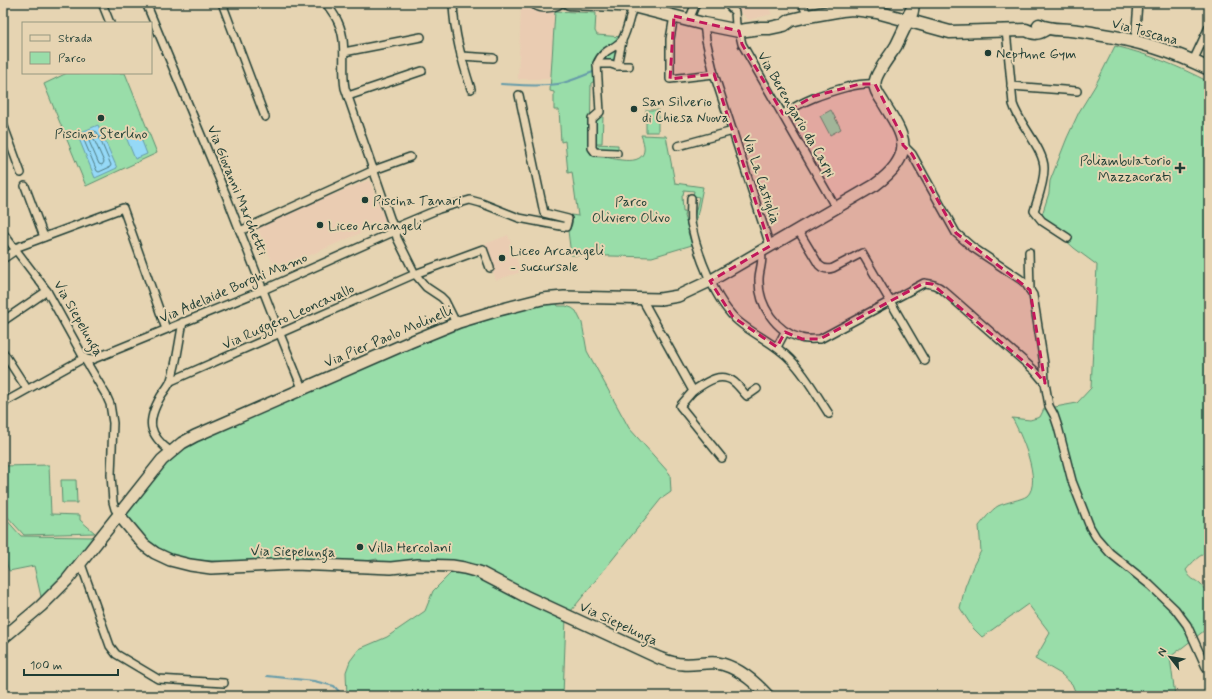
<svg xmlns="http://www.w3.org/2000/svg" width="1212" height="699" font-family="Mynerve,sans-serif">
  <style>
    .built { fill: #eaccb2 }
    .green { fill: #99dda9; stroke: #5c8d6e }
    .water { fill: #95d9f7; stroke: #669ba9 }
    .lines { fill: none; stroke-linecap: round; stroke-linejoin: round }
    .shore { stroke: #4e7b82; stroke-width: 1 }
    .stream { stroke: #669ba9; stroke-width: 2 }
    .street-casing { stroke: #1f3d34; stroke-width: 10 }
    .secondary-casing { stroke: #1f3d34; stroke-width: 14 }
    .primary-casing { stroke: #1f3d34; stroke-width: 15 }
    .street { stroke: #e6d4b2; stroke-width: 7 }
    .secondary { stroke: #e6d4b2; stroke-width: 11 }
    .primary { stroke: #e6d4b2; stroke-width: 12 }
    .marked { fill: #c2185b; fill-opacity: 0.2; stroke: #c2185b; stroke-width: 3; stroke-dasharray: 8 5; stroke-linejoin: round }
    .poi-dot { fill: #1f3d34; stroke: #e6d4b2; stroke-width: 1.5 }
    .labels { text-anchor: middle; stroke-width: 4; stroke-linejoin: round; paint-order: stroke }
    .street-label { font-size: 14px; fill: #1f3d34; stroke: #e6d4b2 }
    .poi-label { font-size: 14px; fill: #1f3d34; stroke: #e6d4b2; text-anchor: start }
    .park-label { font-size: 14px; fill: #25453a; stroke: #e6d4b2 }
  </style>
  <rect width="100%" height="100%" fill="#e6d4b2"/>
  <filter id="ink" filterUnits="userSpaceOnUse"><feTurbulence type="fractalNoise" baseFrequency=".025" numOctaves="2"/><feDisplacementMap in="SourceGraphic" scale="8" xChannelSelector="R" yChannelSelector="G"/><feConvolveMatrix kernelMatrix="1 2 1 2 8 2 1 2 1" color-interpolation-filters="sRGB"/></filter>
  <g filter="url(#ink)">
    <g class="built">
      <polygon points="729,3 769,3 770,11 772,14 749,20"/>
      <polygon points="521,9 555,11 551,79 518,79"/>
      <polygon points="853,86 864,88 873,92 895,134 897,143 896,154 892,163 879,177 838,201 836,200 831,193 790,121 788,114 802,102"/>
      <polygon points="369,180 386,222 276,270 257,227 290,212"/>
      <polygon points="508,235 521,272 496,280 483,245"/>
    </g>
    <g class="green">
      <path d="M555,11L596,13L595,31L597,35L622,37L594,66L595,81L591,83L590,153C608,157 657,175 641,135L666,136L675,183L703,187L695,227L693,222L699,197L693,196L694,191L684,190L683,195H682L683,211H685L684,216L689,231L688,232L692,245L652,257L571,255L568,231C573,225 573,222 571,215L578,216L572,172L568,173L565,141L561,142L559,110H554V92L550,91Z"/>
      <path d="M1115,46C1148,54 1178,66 1209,82V553C1200,553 1192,563 1186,570C1191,581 1194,578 1201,585C1212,596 1209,613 1209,627L1170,657L1175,696H1077L1072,684L1061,674L1035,659L1050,633L1028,604L982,637L973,628L960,608L965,587L973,566L981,551L979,526C984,520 991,510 998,506C1006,502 1021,500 1027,496C1043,482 1020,432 1012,418L1030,420L1040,417L1044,409L1077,403L1091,388L1097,265L1074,248L1041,218L1049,193L1050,181L1067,138L1079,112L1095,86Z"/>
      <polygon points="618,48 616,62 600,62 603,57"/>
      <polygon points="67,73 125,73 157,153 86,186 44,84"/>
      <rect x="646" y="110" width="12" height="22"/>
      <polygon points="831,110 841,129 830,135 820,116"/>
      <polygon points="603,116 602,143 594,143 594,119"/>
      <polygon points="595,144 618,145 618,151 595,150"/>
      <polygon points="556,303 558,306 566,306 572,308 576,311 582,323 587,351 629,428 670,474 671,492 661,499 571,611 519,588 478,568 379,565 377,559 362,562 232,562 181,559 150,547 125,514 148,481 185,445 451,327 514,307"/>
      <polygon points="49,465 51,514 80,515 80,520 95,533 24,535 6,515 3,466"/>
      <polygon points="61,480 76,480 77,503 62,503"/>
      <polygon points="3,506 4,517 21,536 94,537 69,570 42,601 34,566 9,571 3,552"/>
      <polygon points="454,570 477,577 566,618 563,696 347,696 346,672 350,661 359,649 387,637 425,611 433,591"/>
    </g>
    <g class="water">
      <polygon points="98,125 117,168 95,178 77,134"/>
      <polygon points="138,131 147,154 135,159 126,137"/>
    </g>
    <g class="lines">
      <g class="shore">
        <polygon points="94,131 97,132 111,165 110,167 99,172 97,171 83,138 84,136"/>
        <polygon points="93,137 104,162 102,165 99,164 89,141 90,138"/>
      </g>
      <g class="stream">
        <path d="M501,84C520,85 539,87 558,84C570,82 582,76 593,72"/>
        <polyline points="267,676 314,681 334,686 343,696"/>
      </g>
      <g class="street-casing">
        <g id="street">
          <polyline points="102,3 110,23"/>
          <polyline points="146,3 226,195 280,334 302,388"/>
          <polyline points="222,3 265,117"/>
          <path d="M326,3C330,9 335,15 338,22C348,43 341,66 345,88L393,227L390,229L391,233"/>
          <path d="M453,3C454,33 462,61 471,89"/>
          <polyline points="726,3 735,12 736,25 739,31 742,44 836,208"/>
          <polyline points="802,3 808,16"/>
          <path d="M913,3L907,14L908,21C915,17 915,10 915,3"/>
          <polyline points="674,16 670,39 670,79 714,74"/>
          <polyline points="689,20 696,3"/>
          <polyline points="704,24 706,40 714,74 770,246"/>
          <path d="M1006,30L1013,104C1019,124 1045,150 1044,169C1044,183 1038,198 1034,211L1042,221L1068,238"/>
          <polyline points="1135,41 1138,3"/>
          <polyline points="344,52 421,37"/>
          <polyline points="461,56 493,58"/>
          <polyline points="1193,61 1209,27"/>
          <polyline points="597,64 611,64 617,66 622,41"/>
          <polyline points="617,66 629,66"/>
          <polyline points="1011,86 1077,91"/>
          <polyline points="348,96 422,71"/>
          <path d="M783,114C805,100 821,94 847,87C856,85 865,83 875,84"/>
          <polyline points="3,124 21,173"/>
          <polyline points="903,145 912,154 956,233 972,247 1020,279 1026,284 1033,295 1044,364 1045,383"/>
          <polyline points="678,146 733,131"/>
          <path d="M617,153L595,152L592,148V119L600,112L597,64C603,48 616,49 622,40C627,32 630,16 633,6"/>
          <polyline points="25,186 44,237"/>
          <path d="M691,198C691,206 690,215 691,223C697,253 715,302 739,322C756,336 776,344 791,360C806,375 817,396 829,414"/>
          <polyline points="396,226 399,230 396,234 397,238 415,274 426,287 441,297 445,301 456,323"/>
          <polyline points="398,228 401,225 439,209 470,200 481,203 519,218 566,227 568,219 544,213 519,95"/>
          <path d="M798,230L819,265C823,269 827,270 833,268L862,253L925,361"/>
          <polyline points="240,231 374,170 410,157"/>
          <polyline points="3,233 47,291 84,358 106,395 110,404 113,423 111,475 113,502 115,509 119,515"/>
          <polyline points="15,248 123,208 166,329"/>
          <path d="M761,252C764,261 759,270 759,279C758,305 776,332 801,338C807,340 814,339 820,339L924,283C932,284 937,285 943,290L1034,370L1045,383L1049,406L1054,415L1058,427L1072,481L1090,527L1096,537L1110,553L1150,585L1175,609L1187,625L1206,667"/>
          <polyline points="1029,252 1030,290"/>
          <polyline points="3,259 16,250"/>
          <polyline points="642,299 693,391 680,406 722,458"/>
          <polyline points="3,321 47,291"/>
          <polyline points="777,347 785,332"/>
          <polyline points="3,352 27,389"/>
          <polyline points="84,358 91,360 263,290 391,233"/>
          <polyline points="171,381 415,274 483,249 490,268"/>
          <path d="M693,391C705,383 720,371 734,382C739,386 743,392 747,396L757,389"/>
          <polyline points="3,403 84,358"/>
          <path d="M171,452C148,434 146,422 161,396C164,391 169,386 171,380C177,363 179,341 183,322"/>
          <polyline points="81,564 110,646 116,654 158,679 224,683"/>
        </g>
      </g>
      <g class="secondary-casing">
        <g id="secondary">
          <path d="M119,515L144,545L155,553L170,560L190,565L211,568L295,564L391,568L418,565L452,566L464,568L479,572L525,596L659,658C667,661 674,664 683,664C694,665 705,662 717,663C736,666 755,682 768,696"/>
          <path d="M3,638L41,606L67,580L162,460L182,443L195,436L410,342L459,322L499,310L542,299L564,297L660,299L678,296L710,281L875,185C890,174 909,156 901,135C897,123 889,113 883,102C880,97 874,90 875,83C875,74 891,54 896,46C900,38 904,29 908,21"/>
        </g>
      </g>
      <g class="primary-casing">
        <g id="primary">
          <path d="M536,3C543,7 550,6 557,3"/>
          <path d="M569,3L618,5L633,6L704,24L739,31L761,28H770L784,25L791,20L808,16L842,10L853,9L877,12L950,32L1026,30C1034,34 1038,34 1046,29"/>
          <path d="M1039,25C1049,30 1059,29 1070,30C1079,31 1088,32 1097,34C1137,40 1173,51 1209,69"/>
        </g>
      </g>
      <use href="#street" class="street"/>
      <use href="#secondary" class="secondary"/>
      <use href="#primary" class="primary"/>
    </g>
  </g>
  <path class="marked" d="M674,16L739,31L742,44L783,114L814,96L860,84H875L902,136L903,145L912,154L956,233L1030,290L1045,383L1034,370L932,284L924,283L820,339H802L785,332L777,347L733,317L710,281L770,246L714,74L670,79Z"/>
  <g class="poi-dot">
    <circle cx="988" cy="53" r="4"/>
    <circle cx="634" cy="109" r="4"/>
    <circle cx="101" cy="118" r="4"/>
    <path d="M1178 162h4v4h4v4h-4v4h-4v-4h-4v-4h4z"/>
    <circle cx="365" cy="200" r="4"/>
    <circle cx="320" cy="225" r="4"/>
    <circle cx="502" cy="258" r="4"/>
    <circle cx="360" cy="547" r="4"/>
  </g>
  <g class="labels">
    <g class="street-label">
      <text transform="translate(1145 31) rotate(15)" y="5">Via Toscana</text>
      <text transform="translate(797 114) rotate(60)" y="5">Via Berengario da Carpi</text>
      <text transform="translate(762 179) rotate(72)" y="5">Via La Castiglia</text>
      <text transform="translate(238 190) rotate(68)" y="5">Via Giovanni Marchetti</text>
      <text transform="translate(233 287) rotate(-23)" y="5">Via Adelaide Borghi Mamo</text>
      <text transform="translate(288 316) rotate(-24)" y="5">Via Ruggero Leoncavallo</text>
      <text transform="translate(79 318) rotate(60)" y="5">Via Siepelunga</text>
      <text transform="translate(388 336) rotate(-23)" y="5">Via Pier Paolo Molinelli</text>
      <text transform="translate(293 551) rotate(1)" y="5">Via Siepelunga</text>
      <text transform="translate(619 623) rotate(25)" y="5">Via Siepelunga</text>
    </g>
    <g class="poi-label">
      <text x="996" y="58">Neptune Gym</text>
      <text x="642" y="106">San Silverio<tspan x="642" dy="16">di Chiesa Nuova</tspan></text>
      <text x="101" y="138" text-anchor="middle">Piscina Sterlino</text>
      <text x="1171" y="165" text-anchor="end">Poliambulatorio<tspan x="1171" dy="16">Mazzacorati</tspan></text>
      <text x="373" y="205">Piscina Tanari</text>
      <text x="328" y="230">Liceo Arcangeli</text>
      <text x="510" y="255">Liceo Arcangeli<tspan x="510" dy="16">- succursale</tspan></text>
      <text x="368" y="552">Villa Hercolani</text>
    </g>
    <g class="park-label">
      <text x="631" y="206">Parco<tspan x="631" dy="16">Oliviero Olivo</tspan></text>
    </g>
  </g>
  <rect width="1212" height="699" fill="none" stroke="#e6d4b2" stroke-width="16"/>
  <rect x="8" y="8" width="1196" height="683" fill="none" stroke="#1f3d34" stroke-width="1.5" filter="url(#ink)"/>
  <rect x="22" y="22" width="130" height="52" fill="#e6d4b2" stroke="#969880"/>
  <rect x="30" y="35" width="20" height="6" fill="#e6d4b2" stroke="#969880"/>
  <text x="58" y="42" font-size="12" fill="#1f3d34">Strada</text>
  <rect x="30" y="52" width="20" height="12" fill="#99dda9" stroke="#969880"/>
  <text x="58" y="62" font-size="12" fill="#1f3d34">Parco</text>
  <g transform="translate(1170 657) rotate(301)" stroke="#e6d4b2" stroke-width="3" paint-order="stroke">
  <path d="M0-3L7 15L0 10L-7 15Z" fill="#1f3d34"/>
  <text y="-6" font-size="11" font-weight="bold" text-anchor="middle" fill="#1f3d34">N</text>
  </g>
  <path d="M24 669v6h94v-6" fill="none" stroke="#1f3d34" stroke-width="2"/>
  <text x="30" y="669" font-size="12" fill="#1f3d34" stroke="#e6d4b2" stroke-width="3" paint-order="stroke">100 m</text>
</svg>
